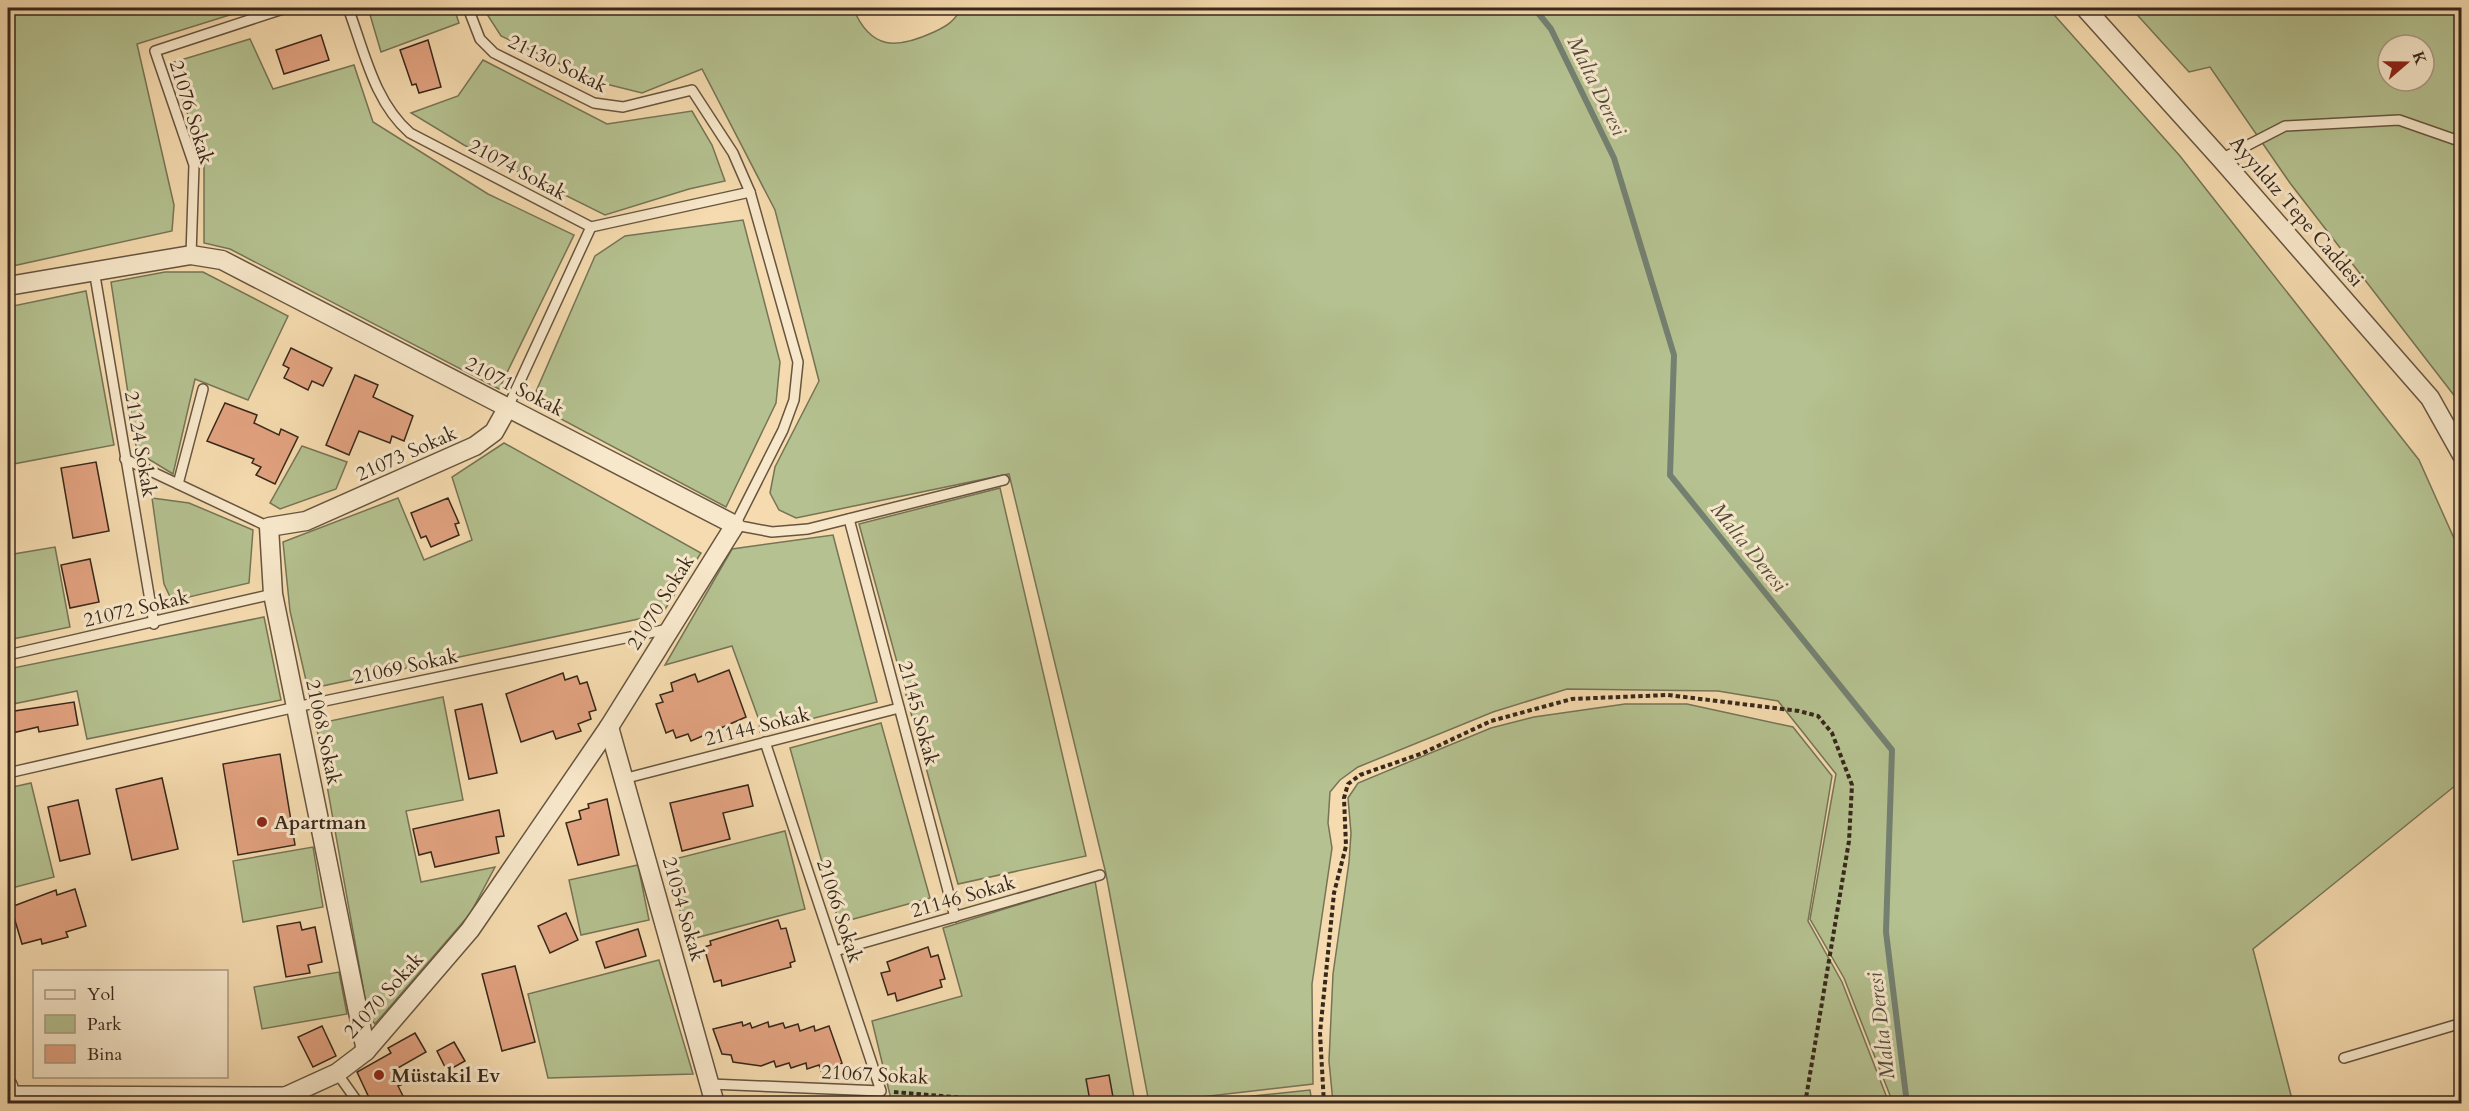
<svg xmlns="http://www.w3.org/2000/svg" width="2469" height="1111" font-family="Cardo,serif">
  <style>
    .green { fill: #b5c190; stroke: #767456; stroke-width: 1.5; fill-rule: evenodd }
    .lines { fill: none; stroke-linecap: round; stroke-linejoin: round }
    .stream { stroke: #748071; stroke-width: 6 }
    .building { fill: #e2a280; stroke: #38281b; stroke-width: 1.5 }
    .lane-casing { stroke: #675540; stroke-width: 12 }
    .street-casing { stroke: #675540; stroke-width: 21 }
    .path { stroke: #38281b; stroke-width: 4; stroke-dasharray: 4.5 3; stroke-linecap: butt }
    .lane { stroke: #f8e8cb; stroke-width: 9 }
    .street { stroke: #f8e8cb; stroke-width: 18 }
    .poi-dot { fill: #8f2418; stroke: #f8e8cb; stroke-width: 2 }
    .labels { text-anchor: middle; stroke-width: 6; stroke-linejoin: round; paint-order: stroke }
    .street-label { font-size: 20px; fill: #38281b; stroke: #f8e8cb }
    .poi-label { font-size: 20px; font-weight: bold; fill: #38281b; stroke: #f8e8cb; text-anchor: start }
    .water-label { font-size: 21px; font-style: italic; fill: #514d3f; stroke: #f8e8cb }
  </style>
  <rect width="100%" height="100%" fill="#f5dbaf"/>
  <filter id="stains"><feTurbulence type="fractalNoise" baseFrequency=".00333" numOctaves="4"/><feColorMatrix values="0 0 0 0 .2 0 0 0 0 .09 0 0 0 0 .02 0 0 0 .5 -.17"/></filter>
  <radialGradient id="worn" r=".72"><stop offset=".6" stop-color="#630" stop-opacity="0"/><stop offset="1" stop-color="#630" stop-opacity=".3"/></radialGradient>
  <g class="green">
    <polygon points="8,8 252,8 137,44 174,205 172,231 8,267"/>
    <polygon points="368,8 454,8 459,23 381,52"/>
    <path d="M483,8H853C871,51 897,49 934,32C947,26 955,21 961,8H2048L2180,156L2419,460L2461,554V781L2253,949L2293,1103H1893L1844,978L1810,919L1836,774L1778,701L1718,691L1567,689L1493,712L1358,767L1340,780L1330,792L1328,823L1332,848L1312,984L1313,1084L1149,1103L1106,874L1009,474L796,518L779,510L770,493L775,467L819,381L775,210L702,69L642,93L598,82L501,36Z"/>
    <path d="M2131,8H2461V409L2453,394L2290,183L2210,67L2189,72ZM2388,45H2424V81H2388Z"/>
    <polygon points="250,39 273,89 354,65 373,122 488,194 574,235 499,389 230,249 204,243 204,164 171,63"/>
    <polygon points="483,60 607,124 692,111 712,145 725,181 689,189 605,215 464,145 411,113 458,96"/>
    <polygon points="743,220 780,362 776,403 726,507 531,403 595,256 625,236"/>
    <polygon points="165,272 203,272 288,316 248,400 195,379 173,474 137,452 111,282"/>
    <polygon points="86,291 114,445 8,465 8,307"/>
    <polygon points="504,443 701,553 662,614 308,689 290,611 283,542 398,498 424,560 472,540 452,477"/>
    <polygon points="302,446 347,462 336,489 280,509 270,503"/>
    <polygon points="1000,488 1086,856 958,884 859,524"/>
    <polygon points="152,498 189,503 253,530 249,583 172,601 164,584"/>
    <polygon points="833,535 877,702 760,732 759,720 732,646 665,665 732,549"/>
    <polygon points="55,547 70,627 8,640 8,555"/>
    <polygon points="264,617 281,700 87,739 77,691 8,705 8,669"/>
    <polygon points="443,697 463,800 406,811 421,882 495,867 470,914 375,1024 368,1015 316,724"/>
    <polygon points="1625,704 1687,704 1793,727 1832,776 1808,921 1842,982 1889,1103 1333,1103 1329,1061 1333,974 1349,862 1351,833 1348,798 1358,783 1491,728 1534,717"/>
    <polygon points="881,723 930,898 839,923 790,748"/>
    <polygon points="31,783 54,877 8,889 8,788"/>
    <polygon points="785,831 805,909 688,940 667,861"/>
    <polygon points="313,847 323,907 243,922 233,861"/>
    <polygon points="638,865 649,920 581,935 569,880"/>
    <polygon points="1095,881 1135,1103 733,1104 740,1100 891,1099 872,1021 962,996 943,928"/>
    <polygon points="659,960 693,1074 548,1078 528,994"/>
    <polygon points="339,972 347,1014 262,1029 254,987"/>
    <polygon points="1310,1090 1312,1103 1186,1103"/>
    <polygon points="261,1097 248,1104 37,1103 40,1099"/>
    <polygon points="412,1098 700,1099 701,1103 414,1104"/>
  </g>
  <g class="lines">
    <polyline class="stream" points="1534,8 1551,29 1614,158 1674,355 1670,475 1892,750 1886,932 1907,1104"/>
  </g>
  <g class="building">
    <polygon points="321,35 329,60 284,74 276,50"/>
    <polygon points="428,40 441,87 419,93 416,84 412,85 400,50"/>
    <polygon points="291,348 332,368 323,386 312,381 308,390 284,378 289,368 283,365"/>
    <polygon points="355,375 378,385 373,397 413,416 404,441 392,436 390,443 359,431 349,455 326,445"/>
    <polygon points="225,403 257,415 254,423 279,435 281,429 298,437 275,484 256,475 261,467 252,463 254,459 207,441"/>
    <polygon points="96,462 109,531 73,538 61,468"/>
    <polygon points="448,498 459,523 455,524 459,535 431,547 426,536 421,538 411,513"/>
    <polygon points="90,559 99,602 70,608 61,565"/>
    <polygon points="729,670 746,717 691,741 688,734 676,738 673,730 666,733 656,704 663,702 660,695 673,691 671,683 695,674 698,682"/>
    <polygon points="563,673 565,680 577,676 580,684 587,682 596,710 589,712 591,719 578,724 581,731 556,739 553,731 521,742 506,694"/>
    <polygon points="74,702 78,725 39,732 38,727 8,734 8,712"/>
    <polygon points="482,704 497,773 469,779 455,710"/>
    <polygon points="280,754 295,845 238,855 223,764"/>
    <polygon points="162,778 178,849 132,860 116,789"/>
    <polygon points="748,785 753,806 723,813 730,839 682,851 670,803"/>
    <polygon points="607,799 619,855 578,865 566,823 581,819 579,811 589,808 588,804"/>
    <polygon points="78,800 90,854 60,861 48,807"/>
    <polygon points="499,810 504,836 496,837 499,853 435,867 431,852 419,855 413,829"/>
    <polygon points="75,889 86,926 66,932 68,937 42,944 41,939 22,944 11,907 56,890 57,895"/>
    <polygon points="566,913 578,940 550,953 538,926"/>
    <polygon points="778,920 781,929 786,928 795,961 790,963 791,967 722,986 721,980 714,982 704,947 711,945 710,941"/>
    <polygon points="300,922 302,930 315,927 322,962 308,965 310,973 286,977 277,926"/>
    <polygon points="638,929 646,956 605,968 596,942"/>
    <polygon points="928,947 931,957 938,955 945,979 940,980 942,987 897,1001 895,993 888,995 881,973 890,971 887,962"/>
    <polygon points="515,966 535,1042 502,1051 482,974"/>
    <polygon points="742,1022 743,1026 750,1023 752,1028 768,1022 769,1027 783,1023 785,1028 798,1024 800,1031 814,1026 815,1031 829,1026 842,1063 821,1071 819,1065 807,1069 806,1063 791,1068 789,1063 776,1067 774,1061 761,1066 733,1062 731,1055 722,1054 713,1029"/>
    <polygon points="322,1026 336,1056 313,1067 298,1037"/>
    <polygon points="415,1033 426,1052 396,1069 403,1084 398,1086 407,1104 372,1104 357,1072 391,1053 388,1048"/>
    <polygon points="454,1042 465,1061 447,1071 437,1051"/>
    <polygon points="1109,1075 1113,1097 1090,1101 1086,1079"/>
  </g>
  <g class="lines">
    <g class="lane-casing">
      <g id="lane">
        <path d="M348,8C364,50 374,102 410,133L591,227L750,192"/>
        <polyline points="468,8 480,39 494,53 594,103 623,107 692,90 733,153 750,192 798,362 794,400 783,430 735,525 772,532 808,529 1004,480"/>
        <polyline points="2221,159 2285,126 2399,120 2462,142"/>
        <polyline points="191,255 194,165 155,51 286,8"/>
        <polyline points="94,270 154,624"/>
        <polyline points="508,407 591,227"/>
        <polyline points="125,459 269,527"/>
        <polyline points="178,484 203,389"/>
        <polyline points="849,519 955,917"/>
        <polyline points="8,655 273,594"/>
        <polyline points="8,773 296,707 668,629"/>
        <polyline points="623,779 899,708"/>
        <polyline points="835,951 1100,875"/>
        <polyline points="2344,1058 2462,1023"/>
        <polyline points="337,1073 359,1104"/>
        <polyline points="710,1084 881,1091 765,742"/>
        <polyline points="9,1091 284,1092"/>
      </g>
    </g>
    <g class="street-casing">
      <g id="street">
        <polyline points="2085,8 2221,159 2430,398 2462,455"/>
        <polyline points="8,286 191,255 222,260 735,525 609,727 470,930 366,1051 337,1073 269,1104"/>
        <polyline points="609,727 715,1104"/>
        <polyline points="366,1051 273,594 269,527 306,521 475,446 494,432 508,407"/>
        <polyline points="8,1086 12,1104"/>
      </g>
    </g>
    <g class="path">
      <polyline points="894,1092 1037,1104"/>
      <polyline points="1324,1104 1320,1033 1334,893 1346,846 1344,798 1348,784 1360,775 1423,753 1491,721 1572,699 1668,695 1799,711 1818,716 1832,733 1852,785 1849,841 1805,1104"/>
    </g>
    <use href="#lane" class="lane"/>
    <use href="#street" class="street"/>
  </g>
  <g class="poi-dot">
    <circle cx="262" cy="822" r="6"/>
    <circle cx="379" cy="1075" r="6"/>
  </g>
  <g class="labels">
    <g class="street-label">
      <text transform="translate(558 63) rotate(26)" y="7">21130 Sokak</text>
      <text transform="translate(192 112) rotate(73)" y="7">21076 Sokak</text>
      <text transform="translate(518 169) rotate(28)" y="7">21074 Sokak</text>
      <text transform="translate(2297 211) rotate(49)" y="7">Ayyıldız Tepe Caddesi</text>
      <text transform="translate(515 386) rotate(27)" y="7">21071 Sokak</text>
      <text transform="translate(141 444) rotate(80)" y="7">21124 Sokak</text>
      <text transform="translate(406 453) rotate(-24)" y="7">21073 Sokak</text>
      <text transform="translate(660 602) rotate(-58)" y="7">21070 Sokak</text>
      <text transform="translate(136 608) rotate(-13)" y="7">21072 Sokak</text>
      <text transform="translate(405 666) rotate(-12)" y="7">21069 Sokak</text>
      <text transform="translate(919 713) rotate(75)" y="7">21145 Sokak</text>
      <text transform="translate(757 726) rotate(-14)" y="7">21144 Sokak</text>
      <text transform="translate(324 732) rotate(78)" y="7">21068 Sokak</text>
      <text transform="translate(963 896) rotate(-16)" y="7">21146 Sokak</text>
      <text transform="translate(684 909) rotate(74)" y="7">21054 Sokak</text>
      <text transform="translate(840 911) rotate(72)" y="7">21066 Sokak</text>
      <text transform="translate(383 995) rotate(-48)" y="7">21070 Sokak</text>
      <text transform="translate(875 1074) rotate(3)" y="7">21067 Sokak</text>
    </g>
    <g class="poi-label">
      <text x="274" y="829">Apartman</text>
      <text x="391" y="1082">Müstakil Ev</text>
    </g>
    <g class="water-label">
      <text transform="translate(1597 86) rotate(64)" y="7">Malta Deresi</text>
      <text transform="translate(1749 547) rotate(51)" y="7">Malta Deresi</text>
      <text transform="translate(1881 1026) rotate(-97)" y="7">Malta Deresi</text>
    </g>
  </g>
  <rect width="2469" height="1111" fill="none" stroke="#f5dbaf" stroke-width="30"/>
  <rect x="9" y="9" width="2451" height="1093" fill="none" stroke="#38281b" stroke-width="3"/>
  <rect x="15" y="15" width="2439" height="1081" fill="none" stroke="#38281b" stroke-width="1.5"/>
  <rect x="33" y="970" width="195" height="108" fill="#f8e8cb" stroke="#ab9b85" stroke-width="1.5"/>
  <rect x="45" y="990" width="30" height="9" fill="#f8e8cb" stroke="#ab9b85" stroke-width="1.5"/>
  <text x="87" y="1000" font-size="18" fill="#38281b">Yol</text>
  <rect x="45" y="1015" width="30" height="18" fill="#b5c190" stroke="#ab9b85" stroke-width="1.5"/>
  <text x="87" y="1030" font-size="18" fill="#38281b">Park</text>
  <rect x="45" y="1045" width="30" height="18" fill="#e2a280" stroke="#ab9b85" stroke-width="1.5"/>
  <text x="87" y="1060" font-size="18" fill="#38281b">Bina</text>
  <g transform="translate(2406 63) rotate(70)"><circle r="28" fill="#f8e8cb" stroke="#ab9b85" stroke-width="1.5"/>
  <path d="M0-4.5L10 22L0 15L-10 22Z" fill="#8f2418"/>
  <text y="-9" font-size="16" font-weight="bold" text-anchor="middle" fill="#38281b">K</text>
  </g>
  <rect width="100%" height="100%" filter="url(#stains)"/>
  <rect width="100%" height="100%" fill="url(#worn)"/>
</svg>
